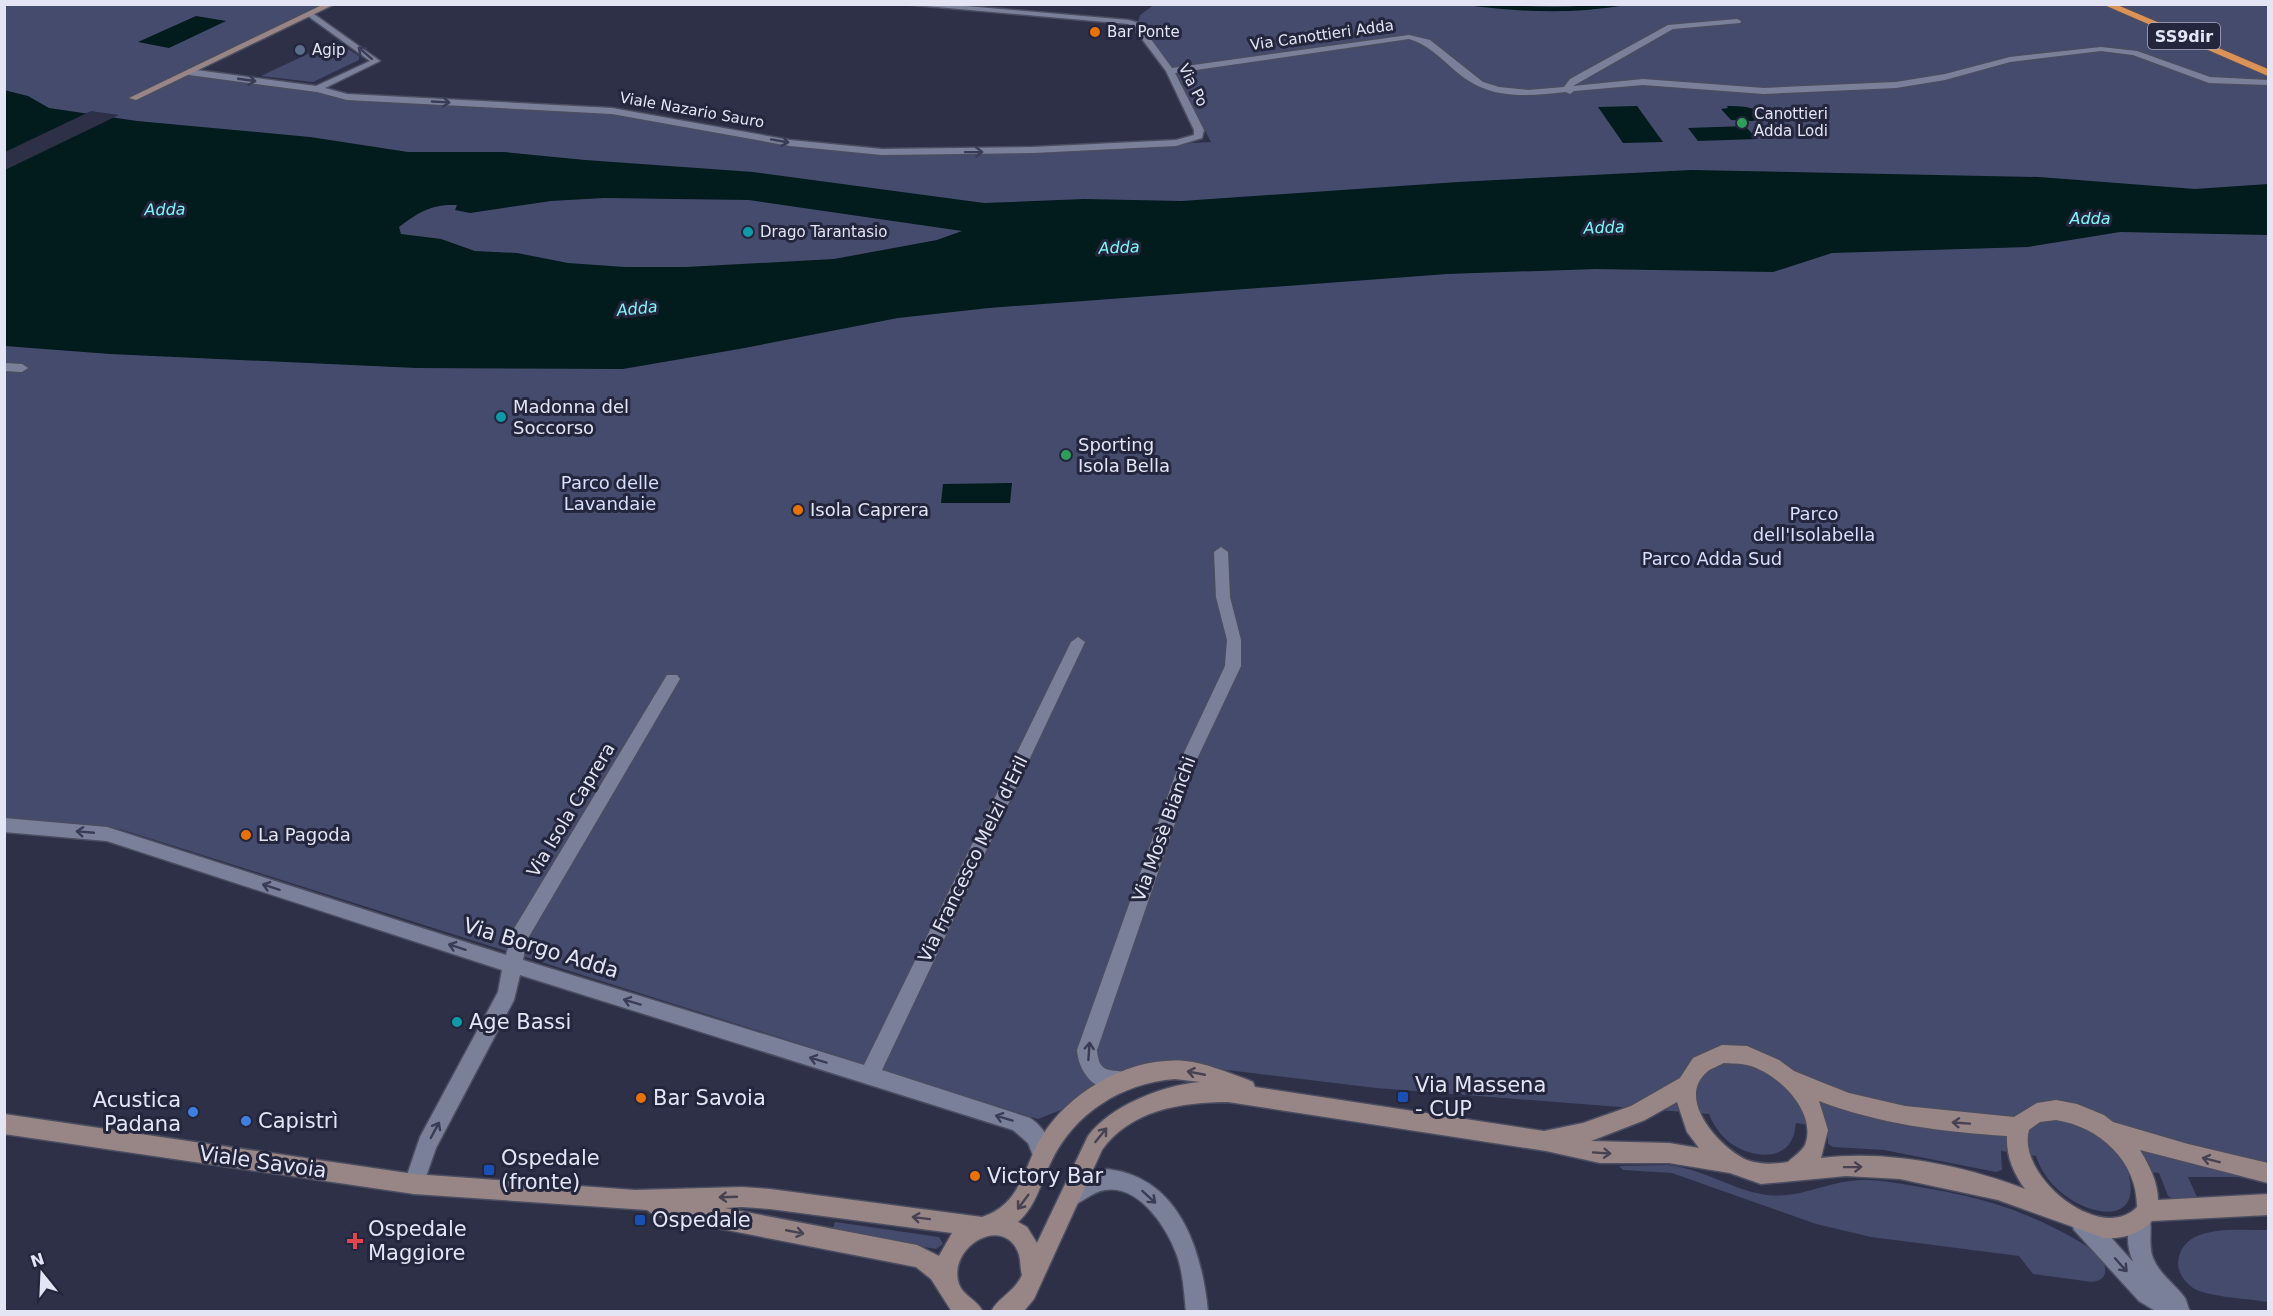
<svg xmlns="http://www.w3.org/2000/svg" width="2273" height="1316" font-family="'DejaVu Sans',sans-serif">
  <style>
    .green { fill: #454b6d }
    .water { fill: #021b1c; fill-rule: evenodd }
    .pier { fill: #2d3047 }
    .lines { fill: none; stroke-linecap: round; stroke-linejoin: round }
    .stream { stroke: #021b1c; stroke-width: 4.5 }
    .street-casing { stroke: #4b4d60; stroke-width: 3 }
    .secondary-casing { stroke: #4b4d60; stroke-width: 3 }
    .highway-casing { stroke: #4b4d60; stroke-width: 3 }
    .street { fill: #7b809a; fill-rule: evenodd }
    .secondary { fill: #988586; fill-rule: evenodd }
    .highway { fill: #da9257; fill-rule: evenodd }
    .oneway { stroke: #393c54 }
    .oneway2 { stroke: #464252 }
    .food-dot { fill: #e8710a; stroke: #23263c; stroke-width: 2 }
    .service-dot { fill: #5c6f8a; stroke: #23263c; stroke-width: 2 }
    .leisure-dot { fill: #2e9e5b; stroke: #23263c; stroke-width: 2 }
    .culture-dot { fill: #0f9aa8; stroke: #23263c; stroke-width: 2 }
    .transit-dot { fill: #1a4fb4; stroke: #23263c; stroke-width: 2 }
    .shop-dot { fill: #3f7fe0; stroke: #23263c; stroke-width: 2 }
    .health-dot { fill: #e0444e; stroke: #23263c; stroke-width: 2 }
    .labels { text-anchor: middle; stroke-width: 6; stroke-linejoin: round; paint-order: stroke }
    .far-poi-label { font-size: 15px; fill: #e3e5f4; stroke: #23263c; text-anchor: start }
    .far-street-label { font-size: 15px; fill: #e3e5f4; stroke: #23263c }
    .shield { fill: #23263c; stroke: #a9acbd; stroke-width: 1.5 }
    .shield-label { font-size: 16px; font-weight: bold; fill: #e3e5f4 }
    .far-water-label { font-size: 16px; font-style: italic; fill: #7df7fb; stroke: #23263c }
    .poi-label { font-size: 18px; fill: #e3e5f4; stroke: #23263c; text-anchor: start }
    .park-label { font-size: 18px; fill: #d8defe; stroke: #23263c }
    .street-label { font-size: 18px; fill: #e3e5f4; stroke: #23263c }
    .near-street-label { font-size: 21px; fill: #e3e5f4; stroke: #23263c }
    .near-poi-label { font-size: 21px; fill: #e3e5f4; stroke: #23263c; text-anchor: start }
  </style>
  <rect width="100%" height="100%" fill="#2d3047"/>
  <g class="green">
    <path d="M5,5H321L178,73L305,90L345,98L611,113L848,151L902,155L1032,152L1211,142L1173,70L1138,22L1140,15L1154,5H2268V1177H2188L2197,1197L2174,1199L2168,1196L2159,1173L2127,1169C2151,1240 2053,1213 2036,1156L2001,1151L2002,1170L1996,1172L1884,1150L1833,1147L1828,1144V1128L1796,1123C1795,1127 1795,1133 1793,1137C1784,1161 1753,1157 1735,1146C1723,1139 1714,1127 1709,1114L1376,1088L1211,1068L1147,1076L1038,1119L120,829L5,819Z"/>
    <polygon points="335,41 359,56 359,60 313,82 261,76"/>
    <path d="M1667,1165C1702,1168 1732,1190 1767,1195C1802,1199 1831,1179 1866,1180C1884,1180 1902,1184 1920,1187C1983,1198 2019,1208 2075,1239C2086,1246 2111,1260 2104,1276C2101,1280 2097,1281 2092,1282L2033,1274L2019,1256L1871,1237L1816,1224L1672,1173L1623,1170L1619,1166Z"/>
    <polygon points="835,1222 939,1237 943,1244 936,1249 832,1231"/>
    <path d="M2268,1230V1302C2250,1299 2210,1297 2195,1289C2186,1284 2178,1273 2178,1263C2181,1222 2240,1231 2268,1230Z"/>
  </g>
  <g class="water">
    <polygon points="196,16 226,21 169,48 138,42"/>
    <path d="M4,90L28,96L49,108L137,121L310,137L408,152H504L585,160L753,172L984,203L1084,199L1182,201L1458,182L1691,170L2039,177L2195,189L2268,184V235L2120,232L2028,247L1832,253L1773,272L1596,269L1447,274L989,308L898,318L739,349L623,369L416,368L110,354L5,346ZM604,198L749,200L962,231L937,240L834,259L686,267H625L568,263L517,253L475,251L441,239L401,234L399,227C419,212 431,204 457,205L455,210L470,213L551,201Z"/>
    <polygon points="1637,106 1663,142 1623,143 1598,107"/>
    <path d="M1727,106C1740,106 1752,106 1763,114V119L1752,121L1731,120L1721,109L1728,108Z"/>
    <polygon points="1745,126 1757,139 1698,141 1688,128"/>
    <polygon points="1012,483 1010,503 941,503 943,484"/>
  </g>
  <polygon class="pier" points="91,111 119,115 5,170 5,152"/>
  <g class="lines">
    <path class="stream" d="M1476,4C1524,10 1570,12 1618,4"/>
    <g class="street-casing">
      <g id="street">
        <path d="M903,4H942L1129,20L1139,23L1172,68L1409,35L1430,40L1483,82L1499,87L1528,90L1564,87L1570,79L1668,25L1737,19L1741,21L1740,23L1673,29L1573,86L1643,79L1764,88L1896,82L1945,74L2010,57L2101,47L2137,51L2210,77L2268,80V85L2209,83L2133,55L2101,51L2010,62L1945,80L1896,88L1764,94L1643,85L1574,91L1570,94L1566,92C1538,95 1505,99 1478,86C1452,74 1437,47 1409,39L1175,73L1204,130L1202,138L1176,146L1033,153L882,155L790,146L612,114L347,100L317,92L189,75L185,72L189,69L316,86L370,61L308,16L307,14L311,12L380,61L325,88L347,94L612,108L790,140L882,149L1033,147L1176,140L1194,135V130L1166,71L1133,27L1128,24Z"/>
        <polygon points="4,363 22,364 28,368 22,372 4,371"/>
        <path d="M1221,547L1228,552L1230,597L1241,640V666L1197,759L1097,1050C1099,1077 1112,1067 1130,1074L1133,1081L1130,1088C1102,1099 1079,1077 1077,1050L1181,759L1225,666L1227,640L1216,597L1214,552Z"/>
        <path d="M1078,637L1085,642L882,1070L1030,1118C1044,1127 1057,1147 1050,1163L1043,1166L1036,1163L1028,1143L1013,1130L520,975L514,1000L436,1148L421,1191L414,1194L407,1191L404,1184L420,1137L498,992L502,970L107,841L4,832V818L107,827L506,955L512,932L667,675H677L680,679L527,940L523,960L864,1065L1071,642Z"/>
        <path d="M1107,1169C1179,1177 1202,1249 1208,1312H1186C1184,1292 1183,1271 1176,1253C1166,1226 1138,1184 1105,1190C1092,1192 1083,1202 1072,1206L1065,1203L1062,1196C1069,1179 1090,1173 1107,1169Z"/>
        <path d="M2141,1208L2148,1212C2154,1226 2147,1242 2153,1258C2160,1275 2175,1284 2185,1298C2187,1302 2188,1307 2190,1312H2157L2139,1301L2074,1230L2071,1222L2074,1214L2082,1211L2090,1214L2133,1262C2126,1245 2126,1229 2134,1212Z"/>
      </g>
    </g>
    <g class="secondary-casing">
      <g id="secondary">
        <polygon points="324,4 335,4 136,100 129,98"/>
        <path d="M1722,1045L1747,1046L1779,1060L1794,1071L1826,1084L1849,1093L1905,1106L2014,1117L2037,1103L2056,1100L2077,1104L2104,1115L2113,1122L2188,1144L2268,1163V1183L2140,1150C2149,1165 2158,1182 2158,1200L2268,1194V1215L2152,1221C2139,1235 2122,1239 2104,1238L1998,1200L1900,1179L1846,1176L1761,1184L1730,1173L1669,1163H1600L1546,1151L1228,1102C1182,1102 1130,1110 1102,1150L1034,1299L1024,1311L991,1312C997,1298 1014,1293 1022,1275C1020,1268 1021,1259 1018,1252C1002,1214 947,1248 959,1284C963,1296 978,1300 983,1312H952L931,1279L916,1267L655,1216L647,1210L414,1194L4,1134V1114L414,1174L635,1190L742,1187L770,1189L982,1217C1022,1204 1023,1167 1042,1136C1070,1091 1131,1056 1185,1061C1206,1063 1226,1072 1246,1079L1253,1082L1255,1087L1544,1131L1583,1123L1631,1106L1680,1078L1693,1058ZM1724,1063C1731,1064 1740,1063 1747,1065C1777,1072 1818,1112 1805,1145C1802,1151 1793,1157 1788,1162C1775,1164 1760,1165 1747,1160C1720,1148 1675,1099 1707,1072C1711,1068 1719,1066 1724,1063ZM1175,1079L1200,1082C1163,1085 1110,1106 1088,1136L1037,1243L1027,1227L1018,1222C1037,1205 1040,1184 1051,1162C1074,1113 1122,1083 1175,1079ZM1819,1101C1879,1124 1943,1132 2007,1136C2006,1155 2013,1173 2025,1189C1962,1165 1889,1150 1821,1158L1828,1130ZM1677,1102L1687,1132L1699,1148L1669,1143L1591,1141L1645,1120ZM2056,1120C2100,1127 2137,1161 2137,1207C2100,1245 2016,1175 2029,1130L2040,1122ZM742,1207L770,1209L952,1233L939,1256L917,1245L725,1208Z"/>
      </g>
    </g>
    <g class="highway-casing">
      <polygon id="highway" points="2102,4 2115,4 2268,69 2268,76"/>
    </g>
    <use href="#street" class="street"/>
    <use href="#secondary" class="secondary"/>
    <use href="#highway" class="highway"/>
  </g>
  <defs><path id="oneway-shaft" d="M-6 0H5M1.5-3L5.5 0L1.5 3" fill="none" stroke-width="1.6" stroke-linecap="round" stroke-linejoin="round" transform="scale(1.5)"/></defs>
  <g class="oneway">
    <use href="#oneway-shaft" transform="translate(365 53) rotate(-139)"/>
    <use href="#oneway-shaft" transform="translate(247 80) rotate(8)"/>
    <use href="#oneway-shaft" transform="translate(441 102) rotate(3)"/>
    <use href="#oneway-shaft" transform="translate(780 141) rotate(10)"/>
    <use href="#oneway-shaft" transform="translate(974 152) rotate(-1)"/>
    <use href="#oneway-shaft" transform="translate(85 832) rotate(-175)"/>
    <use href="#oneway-shaft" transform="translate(271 887) rotate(-162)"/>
    <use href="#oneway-shaft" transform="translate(457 947) rotate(-162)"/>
    <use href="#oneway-shaft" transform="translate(632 1002) rotate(-163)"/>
    <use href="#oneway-shaft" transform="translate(1089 1051) rotate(-86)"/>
    <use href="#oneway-shaft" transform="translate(818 1060) rotate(-163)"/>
    <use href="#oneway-shaft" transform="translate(1004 1118) rotate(-163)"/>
    <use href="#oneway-shaft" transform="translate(435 1130) rotate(-62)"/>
    <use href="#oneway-shaft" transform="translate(1149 1197) rotate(42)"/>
    <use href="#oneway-shaft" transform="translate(2121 1265) rotate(48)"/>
  </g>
  <g class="oneway2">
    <use href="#oneway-shaft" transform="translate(1196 1073) rotate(-169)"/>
    <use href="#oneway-shaft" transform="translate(1961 1123) rotate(-176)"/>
    <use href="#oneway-shaft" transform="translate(1101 1135) rotate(-51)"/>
    <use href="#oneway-shaft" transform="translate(1602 1153) rotate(4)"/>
    <use href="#oneway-shaft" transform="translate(2211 1160) rotate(-166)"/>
    <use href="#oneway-shaft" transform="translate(1853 1167) rotate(-1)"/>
    <use href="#oneway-shaft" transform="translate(728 1197) rotate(178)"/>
    <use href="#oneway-shaft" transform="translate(1023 1202) rotate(127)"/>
    <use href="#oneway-shaft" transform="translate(921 1218) rotate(-173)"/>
    <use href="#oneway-shaft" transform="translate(795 1232) rotate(11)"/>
  </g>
  <g class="food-dot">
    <circle cx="1095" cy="32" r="6"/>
    <circle cx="798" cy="510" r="6"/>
    <circle cx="246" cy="835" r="6"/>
    <circle cx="641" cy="1098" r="6"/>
    <circle cx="975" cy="1176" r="6"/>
  </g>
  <circle class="service-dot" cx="300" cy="50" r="6"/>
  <g class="leisure-dot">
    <circle cx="1742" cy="123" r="6"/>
    <circle cx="1066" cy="455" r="6"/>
  </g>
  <g class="culture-dot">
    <circle cx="748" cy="232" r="6"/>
    <circle cx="501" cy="417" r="6"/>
    <circle cx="457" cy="1022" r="6"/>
  </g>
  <g class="transit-dot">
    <rect x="1397" y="1091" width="12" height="12" rx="3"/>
    <rect x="483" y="1164" width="12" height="12" rx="3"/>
    <rect x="634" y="1214" width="12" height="12" rx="3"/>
  </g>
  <g class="shop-dot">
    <circle cx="193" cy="1112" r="6"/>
    <circle cx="246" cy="1121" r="6"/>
  </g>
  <path class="health-dot" d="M352 1232h6v6h6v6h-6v6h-6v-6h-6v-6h6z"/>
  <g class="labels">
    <g class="far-poi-label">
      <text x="1107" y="37">Bar Ponte</text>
      <text x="312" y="55">Agip</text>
      <text x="1754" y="119">Canottieri<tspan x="1754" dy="17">Adda Lodi</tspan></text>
      <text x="760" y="237">Drago Tarantasio</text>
    </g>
    <g class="far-street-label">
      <text transform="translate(1322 35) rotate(-8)" y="5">Via Canottieri Adda</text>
      <text transform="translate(1193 85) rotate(63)" y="5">Via Po</text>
      <text transform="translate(692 110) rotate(10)" y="5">Viale Nazario Sauro</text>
    </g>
    <rect class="shield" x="2148" y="23" width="72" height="26" rx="4.5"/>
    <g class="shield-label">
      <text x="2184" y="42">SS9dir</text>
    </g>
    <g class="far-water-label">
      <text transform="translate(165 209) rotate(-1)" y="6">Adda</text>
      <text x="2090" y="224">Adda</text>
      <text transform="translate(1604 227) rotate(-2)" y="6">Adda</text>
      <text transform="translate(1119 247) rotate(-2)" y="6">Adda</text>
      <text transform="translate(637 308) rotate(-6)" y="6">Adda</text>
    </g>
    <g class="poi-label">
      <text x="513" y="413">Madonna del<tspan x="513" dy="21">Soccorso</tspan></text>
      <text x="1078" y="451">Sporting<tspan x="1078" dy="21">Isola Bella</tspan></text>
      <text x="810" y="516">Isola Caprera</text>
      <text x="258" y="841">La Pagoda</text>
    </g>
    <g class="park-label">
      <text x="610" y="489">Parco delle<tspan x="610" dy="21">Lavandaie</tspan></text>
      <text x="1814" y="520">Parco<tspan x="1814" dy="21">dell'Isolabella</tspan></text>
      <text x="1712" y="565">Parco Adda Sud</text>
    </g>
    <g class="street-label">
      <text transform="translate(571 810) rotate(-59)" y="6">Via Isola Caprera</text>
      <text transform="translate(1164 829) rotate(-70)" y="6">Via Mosè Bianchi</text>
      <text transform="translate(973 859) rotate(-64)" y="6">Via Francesco Melzi d'Eril</text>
    </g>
    <g class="near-street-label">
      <text transform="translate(541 948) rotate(17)" y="7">Via Borgo Adda</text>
      <text transform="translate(263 1162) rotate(8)" y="7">Viale Savoia</text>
    </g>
    <g class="near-poi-label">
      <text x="469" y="1029">Age Bassi</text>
      <text x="1415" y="1092">Via Massena<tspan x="1415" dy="24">- CUP</tspan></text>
      <text x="653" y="1105">Bar Savoia</text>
      <text x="181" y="1107" text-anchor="end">Acustica<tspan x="181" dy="24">Padana</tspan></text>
      <text x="258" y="1128">Capistrì</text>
      <text x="501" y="1165">Ospedale<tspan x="501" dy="24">(fronte)</tspan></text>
      <text x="987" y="1183">Victory Bar</text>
      <text x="652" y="1227">Ospedale</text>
      <text x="368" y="1236">Ospedale<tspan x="368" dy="24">Maggiore</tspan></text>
    </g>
  </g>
  <rect width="2273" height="1316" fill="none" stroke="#e3e5f4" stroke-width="12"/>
  <g transform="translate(42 1274) rotate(342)" stroke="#23263c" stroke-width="4.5" paint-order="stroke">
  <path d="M0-4.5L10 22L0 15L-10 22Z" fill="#e3e5f4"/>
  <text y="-9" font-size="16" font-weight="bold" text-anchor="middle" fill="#e3e5f4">N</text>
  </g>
</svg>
